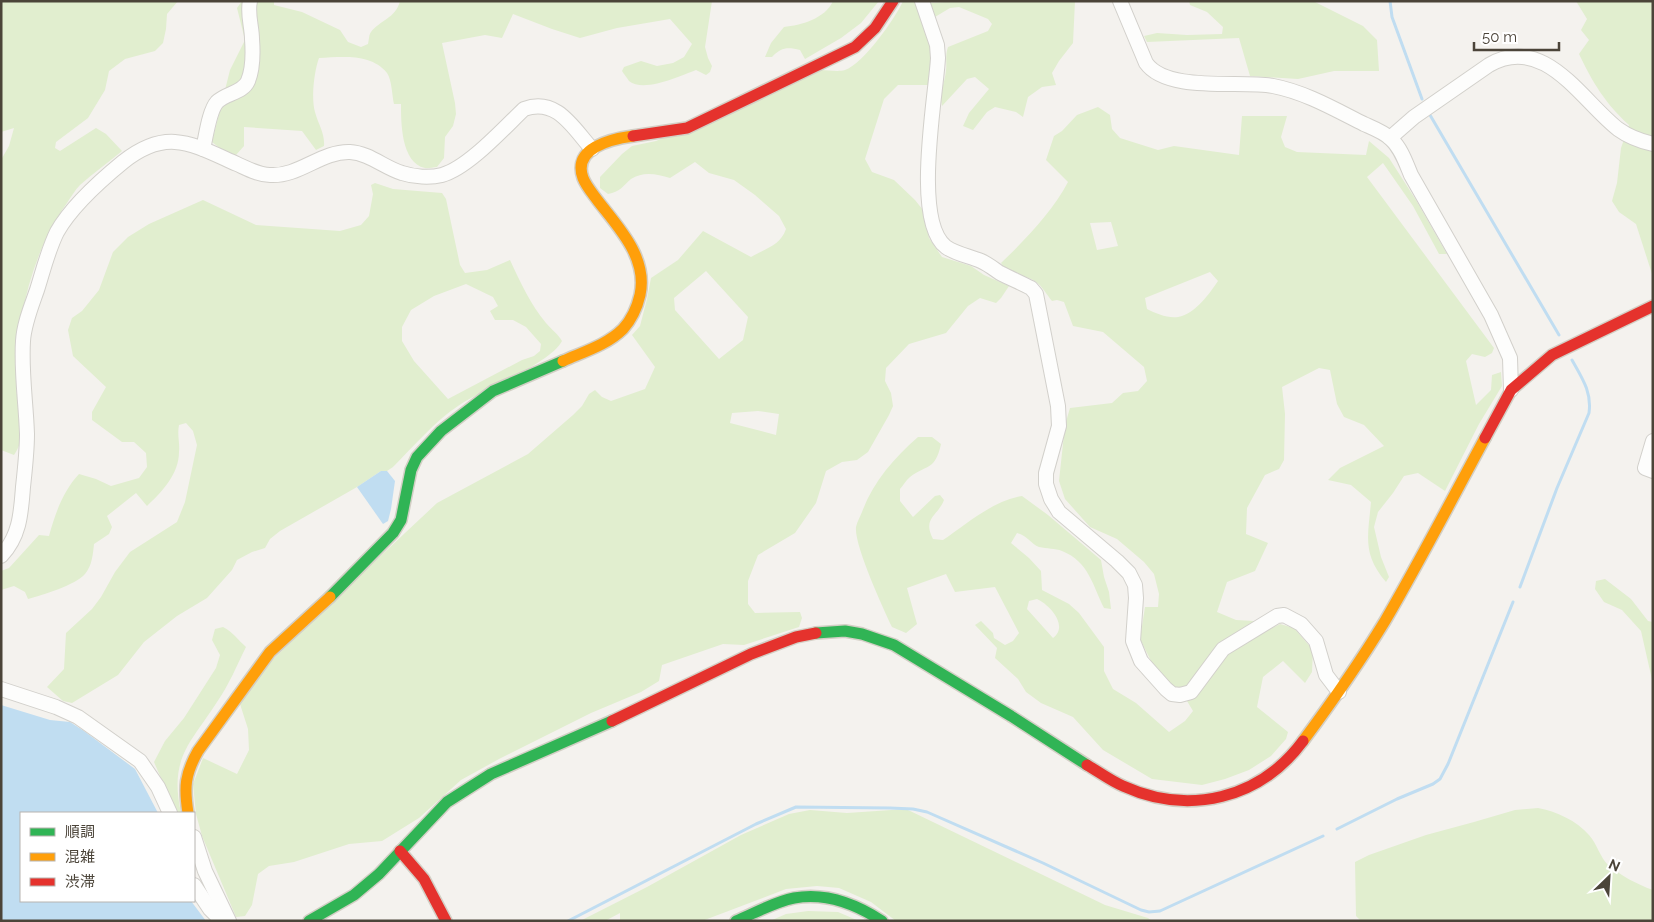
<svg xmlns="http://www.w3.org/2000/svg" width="1654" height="922" font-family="Raleway,'Noto Sans JP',sans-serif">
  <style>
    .green { fill: #e1eecf; fill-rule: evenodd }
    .water { fill: #c0ddf1 }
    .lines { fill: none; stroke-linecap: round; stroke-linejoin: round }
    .stream { stroke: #c0ddf1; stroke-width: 3 }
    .street-casing { stroke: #d2d0cb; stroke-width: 16 }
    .fast-casing { stroke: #d3cfc5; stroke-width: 14 }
    .slow-casing { stroke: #d3cfc5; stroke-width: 14 }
    .jam-casing { stroke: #d3cfc5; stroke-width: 14 }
    .street { stroke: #fdfdfc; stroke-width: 14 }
    .fast { stroke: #30b455; stroke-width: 11 }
    .slow { stroke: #ff9f0a; stroke-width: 11 }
    .jam { stroke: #e5322d; stroke-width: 11 }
  </style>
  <rect width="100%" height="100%" fill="#f4f2ee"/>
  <g class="green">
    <path d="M1,1H178L167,14L166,29L163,43L155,51L125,59L109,71L105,90L88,118L56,142L55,148L60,151L96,128L106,134L122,151C109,162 93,173 80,185C75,190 71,197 67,203C31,253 15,324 16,385C17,408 29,435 14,455L1,450V160L9,146L14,128L1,132Z"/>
    <path d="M242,1H274V5L302,12L340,30L348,42L361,47L368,44C369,40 369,34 371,32C379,21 396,18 400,1H712L705,47L708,58L712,66L710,72L706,75L696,70C680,76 644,93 629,81C627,78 624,74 622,71L624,67L641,61L657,66L673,63L684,57L692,44L670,19L617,28L580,38L552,29L513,14L502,38L485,35L442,43L455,103L456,114L453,126L445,137L444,158L437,167C433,167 428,169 425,168C401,163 401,122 401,104H394C392,96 392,80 387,73C371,53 342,57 319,58C314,72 311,98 315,112C318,124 325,133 324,146L316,150L302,131L244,127V146L236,155L226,153L212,142L230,70L245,40L237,8Z"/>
    <path d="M833,1H879L861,23L841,38L805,59L800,50C788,47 781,47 772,57H765L771,43L784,27C801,25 825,19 833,1Z"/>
    <path d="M903,1H916L934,57L930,85H898L884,99L865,159L872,172L894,180L915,200L923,210L929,238L942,257L971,266L984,275L1009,286L1001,298L996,303L980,298L968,306L946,333L909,344L886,368L885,381L891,393L893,406L889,415L868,452L857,460L842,462L826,471L816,503L795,533L758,555L748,581V604L755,613L800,612L802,618L799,627L744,645L723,644L662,665L659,681L641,692L591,713L499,759L461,780L419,818L382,841L349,844L294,862L269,866L258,874L252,905L245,916L236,917L202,836L196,814L193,784L203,758L237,774L249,750L248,729L240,704L264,668L373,563L437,503L528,454L573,415L582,406L589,394L595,390L602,397L611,401L645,389L655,367L632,335L640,326L647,299L651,278L678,260L703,231L751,257C766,248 780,246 786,229L779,216L755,195L734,180L709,173L695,162L670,178C657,174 643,171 631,179C623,186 620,192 608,194L600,188V177L622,154L632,146L656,141L821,70C828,70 838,72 845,70C863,64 895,19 903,1ZM706,271L748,317L743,340L719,359L675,310L674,298ZM758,411L779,414L776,435L730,423L732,413Z"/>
    <path d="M961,1H1075L1073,43L1059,61L1052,73L1056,85L1042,87L1028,97L1023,117L1016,112L995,107L987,112L973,130L963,126L969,113L989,89L975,77L967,79L942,106C939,93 945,83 946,70C947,62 945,55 948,47L988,31L992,24L988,19L959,7L950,8L935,17L929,3Z"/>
    <polygon points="1189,1 1313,1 1363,26 1377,40 1379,71 1334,71 1298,79 1250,76 1239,38 1147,42 1144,36 1157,33 1187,35 1222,34 1223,27 1207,12 1190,5"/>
    <path d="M1576,1H1653V277L1636,224L1619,212L1612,201L1617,183L1621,148L1629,125C1605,103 1593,83 1579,54L1589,40L1581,30L1587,19Z"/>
    <path d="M1098,107L1110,115L1112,129L1120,138L1158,150L1174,146L1239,155L1242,116H1287L1281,137L1285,147L1297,152L1366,155L1369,141L1389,158L1416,200L1447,254H1439L1413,206L1383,163L1367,177L1494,348L1492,353L1485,357L1472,354L1466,361L1476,405L1491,390L1492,375L1501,372L1502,386L1479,424L1445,491L1418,473L1404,476L1393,493L1378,512L1374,527L1381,557L1389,577L1386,582C1362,554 1368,536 1371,502L1351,485L1328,480L1340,468L1384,446L1364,425L1344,417L1337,404L1330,370L1319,368L1282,387L1285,414L1284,460L1279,469L1265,475L1247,508L1246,534L1268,543L1255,571L1227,582L1217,612L1236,620L1254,621L1262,633L1280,624L1294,628L1313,650L1312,672L1305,683L1283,661L1263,677L1257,707L1288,732L1286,739L1271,756L1249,770L1225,779L1202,785L1152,779L1103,750L1073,717L1041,703L1026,692L1018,679L995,658L997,648L975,625L981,621L993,633L994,638L1005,645L1013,641L1019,633L995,587L955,592L946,574L907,588L917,624L906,633L892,627C883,608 854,545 856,527C857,522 860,517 862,512C873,482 894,458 918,437H932L941,444C935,471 927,464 910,477C906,480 903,486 900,489V501L913,517L935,496L940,495L944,500C938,516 922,518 933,539L943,540C967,524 992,501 1022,496L1048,515L1101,560L1104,577L1109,592L1111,609L1104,608C1092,584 1089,562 1062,551C1055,548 1047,549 1039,547C1031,544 1028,536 1017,533L1011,543L1029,558L1041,571L1042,590L1069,604L1079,613L1104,647V671L1113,689L1136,703L1169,732L1185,721L1193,711L1181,691L1171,687L1154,667L1140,639L1145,607H1158L1159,594L1154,574L1144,562L1117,539L1090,527L1065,499L1059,481L1065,425L1070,408L1112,403L1123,393L1138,391L1147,381L1144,367L1103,332L1073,326L1064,302L1057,300L1052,301C1047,295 1042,286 1036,282C1024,273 1011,278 1001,263C1026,239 1052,212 1068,182L1046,160L1054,136L1062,131L1077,115ZM1111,222L1118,246L1097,250L1090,223ZM1210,272L1218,281C1210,293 1196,312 1182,316C1171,320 1157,314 1147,309L1145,298ZM1037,599C1050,605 1069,626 1053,638L1027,609L1029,601Z"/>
    <path d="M375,183L393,189L442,193L446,199L460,265L465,273L487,270L510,260C520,282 531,305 546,323C552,330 558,334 562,341C549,365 484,388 458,406C434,422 414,446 393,467L387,471H381L357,487L280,531L270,539L265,548L252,552L237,560L232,570L207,598L177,616L144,642L118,675L72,703L63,701L47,687L64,669L66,633L92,609L101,597L115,572L130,552L177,522L185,502L197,445L193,431L186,423L179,425C177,435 180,443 179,452C179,474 162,492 147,506L136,493L107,516L112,527L109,534L94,544C93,554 92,566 85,574C76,585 42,595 28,599L25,592L14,586L1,590V571L9,568L39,535L49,536C55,514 63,491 79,474L96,479L111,486L139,478L147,467L146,453L134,442H122L92,420V412L106,387L73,356L68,330L72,318L82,311L99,290L113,252L128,237L149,224L203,200L256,225L340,231L361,225L369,216L373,194L371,185ZM466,284L493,297L498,306L490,311L495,320H513L526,327L541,344L540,351L534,356L522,360L448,399L414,361L402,341V327L411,310L434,296Z"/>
    <polygon points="1605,579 1631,599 1648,621 1653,622 1653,684 1641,631 1622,610 1604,602 1595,589 1596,581"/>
    <path d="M223,627C233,632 238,640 246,647C237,665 229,685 217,702C190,744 169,758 181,813H176L154,762L165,741L184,718L216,668L220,655L212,640L215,629Z"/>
    <path d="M1538,808C1556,811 1577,821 1589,835C1597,844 1600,857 1608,865C1622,876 1636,884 1653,890V921H1361L1356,916L1355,862L1369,855L1426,835L1474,822L1515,810Z"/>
    <polygon points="906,809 1105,905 1148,918 1152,921 896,921 871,902 839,888 817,886 786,889 702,921 620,921 620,913 605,921 580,921 647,887 741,835 789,814 810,810 847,813"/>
    <polygon points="808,911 838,912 859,921 770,921 786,914"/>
  </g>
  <g class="water">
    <polygon points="381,471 387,471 395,481 391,509 388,521 383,524 357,487"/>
    <polygon points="1,705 50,720 70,722 84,731 135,769 158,813 21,813 21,901 191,901 206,921 1,921"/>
  </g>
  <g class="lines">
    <g class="stream">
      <polyline points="1390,1 1392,17 1422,99"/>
      <polyline points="1430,115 1559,335"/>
      <path d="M1520,587L1557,488L1589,413C1592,392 1582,378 1572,360"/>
      <polyline points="1337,829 1397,799 1433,784 1440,779 1448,764 1513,602"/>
      <polyline points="568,921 756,824 796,807 890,808 913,809 927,812 1043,863 1141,910 1149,912 1160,911 1323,836"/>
    </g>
    <g class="street-casing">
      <g id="street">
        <path d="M922,1L937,45L938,58C936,96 912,221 946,247C956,254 969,256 981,261C988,264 994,269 1000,273C1010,278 1021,283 1031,288L1036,294L1058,406L1059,426L1046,473V484L1051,499L1059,512L1117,561L1129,573L1135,585L1136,598L1133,641L1141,661L1166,689L1172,694L1180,695L1191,692L1223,649L1277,616L1284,615L1301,624L1316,641L1326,675L1339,692"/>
        <path d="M1120,1L1146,63C1167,93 1241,80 1273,86C1305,92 1336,110 1364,124C1373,128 1384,132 1391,139C1401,148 1406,163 1411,175L1491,315L1510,358L1511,390"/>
        <path d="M1390,138L1414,117L1489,65C1544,33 1581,100 1618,129C1629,137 1640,141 1653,144"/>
        <path d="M203,149C206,137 209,111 217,102C226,93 243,93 248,81C253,69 253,52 252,39C252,27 247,13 250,1"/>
        <polyline points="1653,441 1645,468 1653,471"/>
        <path d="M1,556C20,536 21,513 23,487C25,469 27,451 27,434C26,403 21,372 23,341C24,324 31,307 37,290C43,271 48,250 57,232C71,207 101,180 123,162C167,127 192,144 237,164C248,169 259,175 270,175C299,177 321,151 350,152C369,153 385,168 402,173C414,177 430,178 442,175C468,168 504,128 524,109C557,97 573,128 592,149"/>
        <polyline points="1,689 56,707 78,717 140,761 158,787 170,813"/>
        <polyline points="194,837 205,871 229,921"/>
        <polyline points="194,885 210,909 222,921"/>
      </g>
    </g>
    <g class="fast-casing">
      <g id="fast">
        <polyline points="330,597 393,533 401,520 411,470 417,457 441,431 493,391 563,361"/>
        <polyline points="816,633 845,631 862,634 894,645 1011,716 1087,765"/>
        <polyline points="309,921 354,895 379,874 447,802 491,774 612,721"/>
        <path d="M736,921C755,913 774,902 794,898C826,892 856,904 882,921"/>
      </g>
    </g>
    <g class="slow-casing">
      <g id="slow">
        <path d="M563,361C583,352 607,345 623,329C632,319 637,308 640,295C648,258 619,228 598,201C593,194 586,186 583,178C572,148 611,139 633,136"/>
        <path d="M1303,741C1332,702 1360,662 1385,621C1420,561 1452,499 1485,438"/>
        <path d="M188,813C184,787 185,774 198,751L270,652L330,597"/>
      </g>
    </g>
    <g class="jam-casing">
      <g id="jam">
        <polyline points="633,136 687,128 855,47 875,28 893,1"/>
        <polyline points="1485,438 1511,390 1552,355 1653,306"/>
        <polyline points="612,721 751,654 796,637 816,633"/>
        <path d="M1087,765C1099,772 1111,781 1123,786C1189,816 1260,799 1303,741"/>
        <polyline points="400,851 424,879 446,921"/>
      </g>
    </g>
    <use href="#street" class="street"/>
    <use href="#fast" class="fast"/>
    <use href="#slow" class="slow"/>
    <use href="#jam" class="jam"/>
  </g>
  <rect width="1654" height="922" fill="none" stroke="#4b4439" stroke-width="5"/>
  <rect x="20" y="812" width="175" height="90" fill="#ffffff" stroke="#b7b4b0"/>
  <rect x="30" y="828" width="25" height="8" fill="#30b455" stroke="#b7b4b0"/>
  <text x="65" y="837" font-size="15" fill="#4b4439">順調</text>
  <rect x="30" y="853" width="25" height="8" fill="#ff9f0a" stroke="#b7b4b0"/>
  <text x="65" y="862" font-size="15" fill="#4b4439">混雑</text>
  <rect x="30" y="878" width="25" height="8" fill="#e5322d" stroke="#b7b4b0"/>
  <text x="65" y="887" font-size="15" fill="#4b4439">渋滞</text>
  <g transform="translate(1609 877) rotate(25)" stroke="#ffffff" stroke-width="4" paint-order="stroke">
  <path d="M0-4L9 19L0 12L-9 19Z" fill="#4b4439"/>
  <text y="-8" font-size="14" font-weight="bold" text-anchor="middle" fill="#4b4439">N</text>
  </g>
  <path d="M1474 42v8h85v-8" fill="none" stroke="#4b4439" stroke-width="2.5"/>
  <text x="1482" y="42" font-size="15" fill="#4b4439" stroke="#ffffff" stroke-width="4" paint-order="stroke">50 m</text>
</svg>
